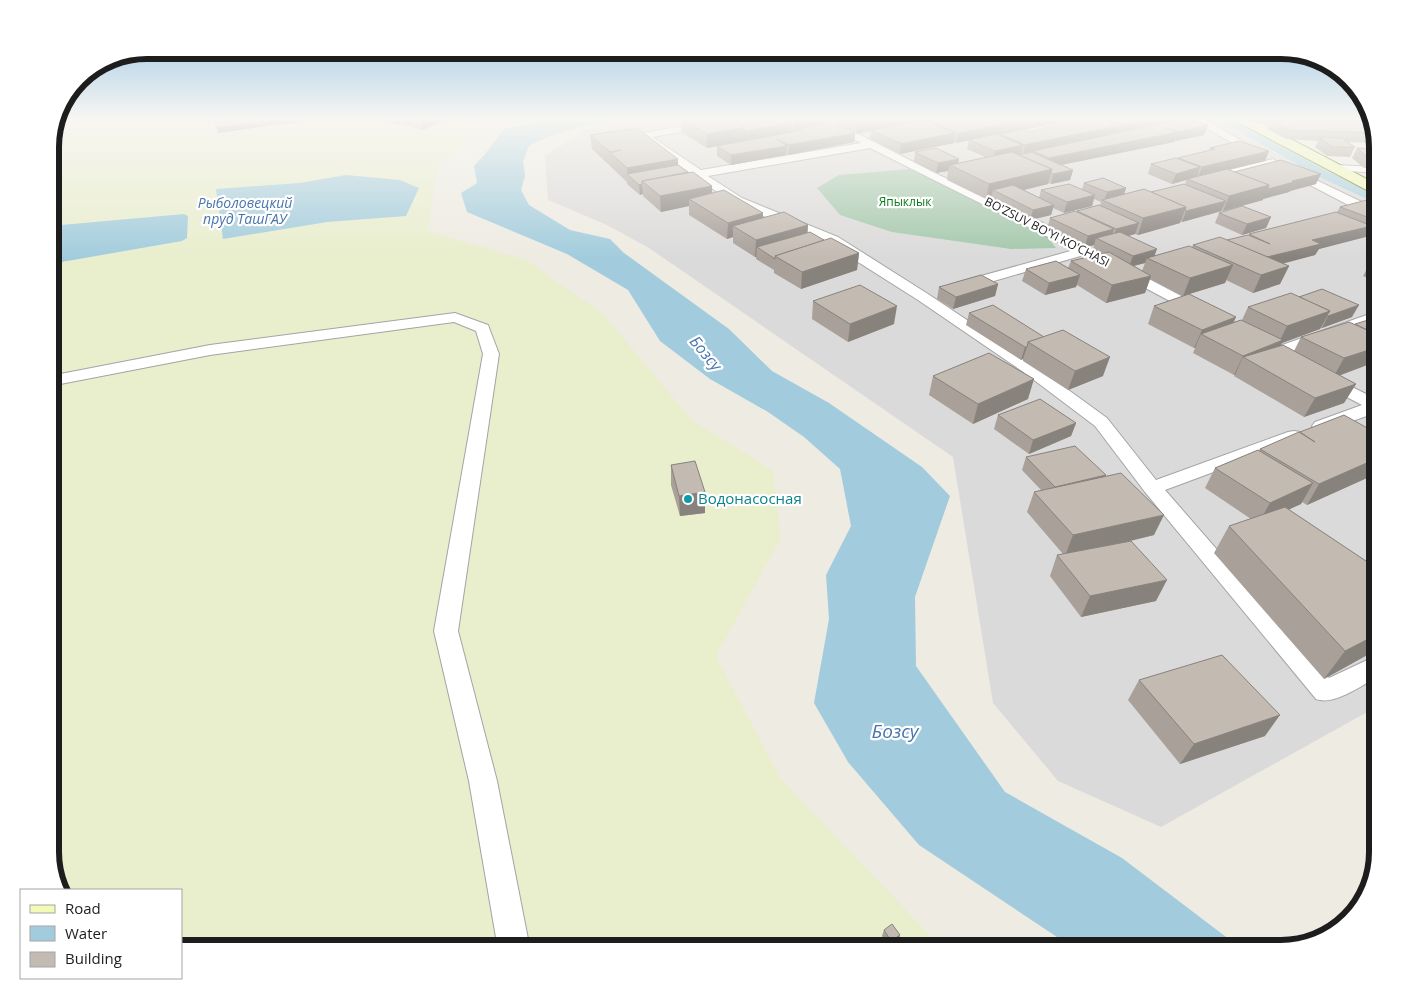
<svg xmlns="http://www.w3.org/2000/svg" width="1428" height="999" font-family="'Open Sans',sans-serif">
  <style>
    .residential { fill: #dbdada }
    .farmland { fill: #e9eecd }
    .cemetery { fill: #a3c7ab }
    .water { fill: #a2ccdd }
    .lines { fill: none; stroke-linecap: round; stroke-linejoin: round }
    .canal { fill: #a2ccdd; fill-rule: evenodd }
    .street-casing { stroke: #a4a4a4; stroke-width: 2 }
    .secondary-casing { stroke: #627403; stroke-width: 2 }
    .street { fill: #fff; fill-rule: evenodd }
    .secondary { fill: #f3fab5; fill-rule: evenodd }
    .wall { fill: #a8a099; fill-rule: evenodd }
    .shaded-wall { fill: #88827d }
    .building { fill: #c3bab2; stroke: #88827d }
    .culture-dot { fill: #0f9aa8; stroke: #fff; stroke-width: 2 }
    .labels { text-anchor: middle; stroke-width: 4.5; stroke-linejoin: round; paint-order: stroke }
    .far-park-label { font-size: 12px; fill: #0a7c1a; stroke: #fff }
    .far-street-label { font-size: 12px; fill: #1d1d1d; stroke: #fff }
    .far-water-label { font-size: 14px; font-style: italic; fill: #4875ad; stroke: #fff }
    .culture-label { font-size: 15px; fill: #0d838f; stroke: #fff; text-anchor: start }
    .water-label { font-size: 16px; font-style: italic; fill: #4875ad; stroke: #fff }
    .near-water-label { font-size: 19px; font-style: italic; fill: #4875ad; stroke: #fff }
    .rim { fill: none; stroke: #1d1d1d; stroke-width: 6 }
  </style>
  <rect width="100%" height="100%" fill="#eeebe2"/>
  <polygon class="residential" points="661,118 1219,118 1378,204 1378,706 1161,827 1058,781 993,703 953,457 649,248 607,225 548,200 545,156 587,129"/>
  <polygon class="farmland" points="56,118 462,118 480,133 437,167 428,231 526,260 604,315 692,420 773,471 781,538 716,656 780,778 943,949 181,949 181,890 60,890 50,858 50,141"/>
  <polygon class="cemetery" points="909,169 1042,230 1056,248 1011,249 892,232 840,215 817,188 839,175"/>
  <g class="water">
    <path d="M555,118H630C594,124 562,128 529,146L523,161L525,176L521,190L529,205L570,230L610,239L624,253L729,329L772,371L829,403L922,467L950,496L915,597L916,666L1005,792L1122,858L1242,949H1075L919,845L848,762L814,703L829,619L826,575L851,526L840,469L804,437L768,412L710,379L660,341L628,290L567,254L467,212L461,193L477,183L474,166L486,153L504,129Z"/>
    <polygon points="346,175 400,180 419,188 406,216 327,222 223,239 216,189 299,183"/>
    <polygon points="184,214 188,216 187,238 182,241 50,264 50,226"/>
  </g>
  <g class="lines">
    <polygon class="canal" points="1216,118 1229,118 1329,172 1378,195 1378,204 1321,178"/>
    <g class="street-casing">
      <g id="street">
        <path d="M729,118H750L745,121L652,137L701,170L861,143L815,118H827L939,175L1039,221L1204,308L1206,311L1204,314H1194L1084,255L966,289H956L954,286L956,283L1074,250L870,148L708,176L742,198L838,237L928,294L1034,365L1107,418L1156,480L1288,432L1294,431L1300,432L1303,436L1300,440L1165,490L1329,678L1378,655V677C1361,685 1335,706 1316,699L1145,492L1095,426L1022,371L918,300L828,243L734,204L638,136L643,133Z"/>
        <polygon points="1183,118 1202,118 1266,155 1265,157 1257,157 1194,121 1164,128 1159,125 1161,123"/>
        <polygon points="1273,159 1278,162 1277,164 1217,179 1211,176 1213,174"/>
        <polygon points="1336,165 1378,167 1378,173 1332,170 1331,168"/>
        <polygon points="1293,169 1364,203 1378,208 1378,216 1356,209 1289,174 1288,172 1289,170"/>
        <polygon points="1378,311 1378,320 1283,355 1271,355 1269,352 1271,349"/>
        <polygon points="455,313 488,325 499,354 458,631 497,781 530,949 498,949 469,781 434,631 483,354 476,331 454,322 210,355 50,386 50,376 210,345"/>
        <polygon points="1326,374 1378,400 1378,412 1327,430 1321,431 1315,430 1312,426 1315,422 1362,405 1320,383 1318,379 1320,375"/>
      </g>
    </g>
    <g class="secondary-casing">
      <polygon id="secondary" points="1234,118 1251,118 1378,185 1378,196 1236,121"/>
    </g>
    <use href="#street" class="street"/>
    <use href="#secondary" class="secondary"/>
  </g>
  <g class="wall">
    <polygon points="385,118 446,118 447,120 423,130 402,125 402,123 397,125 387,122"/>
    <polygon points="451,118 473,118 456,121"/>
    <path d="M681,118H824L823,123L837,124L838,118H1073L1057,122L1056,123L997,135L1000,136V134L1030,132L1082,118H1190L1188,119L1208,125L1204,135L1175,141L1174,142L1061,165L1073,170L1070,180L1051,184L1049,183L1048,184L1024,190L1039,198L1041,190L1082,189L1084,183L1126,188L1124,194L1151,192L1185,185L1186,180L1172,184L1148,174L1151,164L1178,159V158L1209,151L1210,148L1269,151L1265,161L1228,170L1234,172L1316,184L1290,191L1289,192L1263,199V200L1182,222L1181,221L1180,223L1138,235L1135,234L1129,236L1154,256L1192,247L1193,245L1227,240L1249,235V234L1337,212L1340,207L1378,197V235L1370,238L1367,236L1319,249L1315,255L1282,264L1289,266L1280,284L1253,293L1226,280L1225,283L1189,294L1233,322L1242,320L1248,307L1299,297L1352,317L1322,328H1321L1320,329L1282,343L1280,346L1294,351L1301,337L1355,324L1339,375L1356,384L1344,403L1304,417L1234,376L1235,375H1234L1193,353L1195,348H1194L1148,324L1154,306L1183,296L1150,279L1145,293L1106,303L1077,285L1076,287L1045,295L1022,281L1026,269L1068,268L1071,261L1102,254L1093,249L1094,245L1084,248L1047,229L1050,218L1100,205L1101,202L1094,199L1092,206L1064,213L1053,208L1051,215L1030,220L991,201V198L986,199L947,180L948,171L936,173L914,162L915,152L958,163L985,157L967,149L969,140L956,143L954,142V143L900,154L870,139L871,131L857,134L855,133L854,142L788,155L786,154V155L731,165L717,156V146L707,148L681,132ZM799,130L798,131L728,144L792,132V131H794ZM1145,263L1142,271L1134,266Z"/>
    <polygon points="1243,118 1282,118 1281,120 1310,121 1306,118 1371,118 1377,143 1347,142 1355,147 1350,157 1327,156 1315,147 1318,141 1286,139 1267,129 1269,124 1253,123"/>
    <polygon points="590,135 678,159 678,165 688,172 712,186 712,193 763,213 763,218 808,225 807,233 824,240 859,253 857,270 801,289 774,273 774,270 756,259 756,257 755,257 733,243 733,237 727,239 689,215 689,206 661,212 643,196 643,194 640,195 627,184 627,182 592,149"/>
    <polygon points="1357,148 1378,149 1378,168 1364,168 1352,158"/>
    <polygon points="1219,213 1271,217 1266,228 1242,235 1215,223"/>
    <polygon points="1378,257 1378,282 1363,276 1373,258"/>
    <polygon points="998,284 995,296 953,309 937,299 939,287"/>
    <polygon points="813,301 894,324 848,342 812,319"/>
    <polygon points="969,313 1103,376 1068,390 1023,361 1023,359 1021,360 966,325"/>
    <polygon points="933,376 1028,399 973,424 929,395"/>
    <polygon points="998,415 1076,423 1071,436 1029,454 994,429"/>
    <polygon points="1300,432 1378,434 1378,473 1307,505 1302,502 1301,504 1288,509 1378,569 1378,649 1324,679 1214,553 1229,526 1251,519 1205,488 1215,468 1259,450 1260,449 1300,433"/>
    <polygon points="1026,457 1106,475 1105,477 1154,535 1131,541 1156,601 1081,617 1050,576 1057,555 1063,554 1027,512 1034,492 1041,490 1022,470"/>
    <polygon points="671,465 705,492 705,513 680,516 671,485"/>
    <polygon points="1139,680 1265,736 1180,764 1128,700"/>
    <polygon points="884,930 900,935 898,941 889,947 882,936"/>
  </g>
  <g class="shaded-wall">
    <polygon points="293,118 328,118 218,133 217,128"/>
    <polygon points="396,118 400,118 402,123 397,125"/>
    <polygon points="428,118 446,118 447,120 423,130 421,120"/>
    <polygon points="456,118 473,118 456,121"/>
    <polygon points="794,118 824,118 823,126 799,128 799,130 794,131"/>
    <polygon points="892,118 939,118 925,119 925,121 871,130 871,131 857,134 858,124"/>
    <polygon points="1016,118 1034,118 1032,128 1006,133 1009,119"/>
    <polygon points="1035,118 1073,118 1057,122 1056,123 1033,128"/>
    <polygon points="1153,118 1190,118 1145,128 1148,119"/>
    <polygon points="1147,120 1144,129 1120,134 1123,125"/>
    <polygon points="792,123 792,132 707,148 707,134 745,127"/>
    <polygon points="1007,124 1005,133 956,143 958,133"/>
    <polygon points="1121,125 1118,135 1033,151 1033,153 1023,155 1025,145"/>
    <polygon points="1208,125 1204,135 1175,141 1178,132"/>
    <polygon points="1178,132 1174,142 1046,168 1049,158"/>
    <polygon points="855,133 854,142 788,155 789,145"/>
    <polygon points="955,133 954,143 900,154 901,144"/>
    <polygon points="1023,145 1020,155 993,161 995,151"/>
    <polygon points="787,146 786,155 731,165 731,155"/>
    <polygon points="1269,151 1265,161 1198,177 1202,167"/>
    <polygon points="678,159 678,174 628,175 627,168"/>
    <polygon points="959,159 957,168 950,165 948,171 936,173 938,163"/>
    <polygon points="1200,167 1197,178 1187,179 1186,180 1172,184 1176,174"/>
    <polygon points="1052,169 1048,184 1003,195 993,190 991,198 986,199 989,184"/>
    <polygon points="1073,170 1070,180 1051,184 1053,174"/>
    <polygon points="1321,174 1316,184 1290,191 1289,192 1263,199 1263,200 1223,211 1229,196 1269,185 1292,181"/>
    <polygon points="642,184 643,194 640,195 639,185"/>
    <polygon points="712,186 712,202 689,199 689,206 661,212 660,196"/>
    <polygon points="1126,188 1123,198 1104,201 1107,192"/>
    <polygon points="1095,195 1092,206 1064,213 1067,202"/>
    <polygon points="1226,201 1221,211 1182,222 1186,211"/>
    <polygon points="1054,205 1051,215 1030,220 1033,210"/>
    <polygon points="1186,207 1180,223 1138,235 1143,218"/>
    <polygon points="763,213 763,229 733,226 733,237 727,239 728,223"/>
    <polygon points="1271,217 1266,228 1242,235 1247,224"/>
    <polygon points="1378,222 1378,235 1370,238"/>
    <polygon points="1139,223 1135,234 1112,240 1116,229"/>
    <polygon points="808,225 807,242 757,247 756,257 755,257 756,240"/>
    <polygon points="1372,226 1366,237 1319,249 1315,255 1254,271 1259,259 1312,240"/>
    <polygon points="1114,229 1110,241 1096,238 1094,245 1084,248 1088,236"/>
    <polygon points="1157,249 1153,260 1147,258 1145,263 1129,267 1133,256"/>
    <polygon points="859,253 857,270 801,289 802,272"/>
    <polygon points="1233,265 1225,283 1183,296 1190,278"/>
    <polygon points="1289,266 1280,284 1253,293 1261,275"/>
    <polygon points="1080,275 1076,287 1045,295 1049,283"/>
    <polygon points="1151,276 1145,293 1106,303 1112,285"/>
    <polygon points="998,284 995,296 953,309 956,297"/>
    <polygon points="1359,305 1352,317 1322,328 1328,316"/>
    <polygon points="897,306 894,324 848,342 850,324"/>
    <polygon points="1330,311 1320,329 1282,343 1274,359 1243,357 1235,375 1234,375 1243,356 1279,342 1287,326"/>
    <polygon points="1236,317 1228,335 1201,334 1195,348 1194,348 1202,330"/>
    <polygon points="1025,347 1027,347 1023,359 1021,360"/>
    <polygon points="1378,347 1378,361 1333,378 1344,358"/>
    <polygon points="1110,357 1103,376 1068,390 1075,371"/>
    <polygon points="1034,379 1028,399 973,424 978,404"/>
    <polygon points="1356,384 1344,403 1304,417 1315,398"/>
    <polygon points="1076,423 1071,436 1029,454 1033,440"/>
    <polygon points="1378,458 1378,473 1307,505 1319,484"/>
    <polygon points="1106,475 1100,489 1055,487"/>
    <polygon points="1313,483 1301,504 1258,524 1270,503"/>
    <polygon points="705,492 705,513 680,516 679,496"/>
    <polygon points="1164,515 1154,535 1065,556 1073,535"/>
    <polygon points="1167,580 1156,601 1081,617 1090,596"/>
    <polygon points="1378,634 1378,649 1324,679 1345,651"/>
    <polygon points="1280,715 1265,736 1180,764 1194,744"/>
    <polygon points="900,935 898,941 889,947 891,941"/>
  </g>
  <g class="building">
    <polygon points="214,118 293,118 217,128"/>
    <polygon points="408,118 428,118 421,120"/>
    <polygon points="681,118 729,118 745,127 707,134"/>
    <polygon points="729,118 783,118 792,123 745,131 745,127"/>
    <polygon points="845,118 892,118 858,124"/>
    <polygon points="932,118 992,118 1007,124 958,133 925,119"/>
    <polygon points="1082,118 1100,118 1121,125 1025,145 1000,134 1025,129 1030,132"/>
    <polygon points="1103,118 1141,118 1147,120 1123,125"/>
    <polygon points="1187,118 1208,125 1178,132 1165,128 1178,132 1049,158 1033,151"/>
    <polygon points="923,120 955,133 901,144 871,130"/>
    <polygon points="1271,120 1356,122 1361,125 1358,122 1372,123 1375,133 1290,130"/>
    <polygon points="832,122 855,133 789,145 777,139 787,146 731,155 717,146 803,130 799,128"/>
    <polygon points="637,128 678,159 627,168 610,153 621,150 610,152 590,135"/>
    <polygon points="996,134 1023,145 995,151 969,140"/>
    <polygon points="1319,137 1342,138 1355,147 1332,147"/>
    <polygon points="1239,141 1269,151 1202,167 1178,158 1215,149 1210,148"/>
    <polygon points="936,148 959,159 938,163 915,152"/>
    <polygon points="1357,148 1378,149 1378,158 1369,158"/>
    <polygon points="1012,152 1052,169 989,184 950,165"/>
    <polygon points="1031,152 1073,170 1053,174 1051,173 1052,169 1019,155"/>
    <polygon points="1176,158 1200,167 1176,174 1151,164"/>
    <polygon points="1281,160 1321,174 1292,181 1294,182 1268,189 1269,185 1234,172"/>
    <polygon points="678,165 688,172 642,181 642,184 639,185 627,174"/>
    <polygon points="1227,169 1269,185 1229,196 1187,179"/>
    <polygon points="693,172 712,186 660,196 642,181"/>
    <polygon points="1103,178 1126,188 1107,192 1084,183"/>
    <polygon points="1069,184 1095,195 1067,202 1041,190"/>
    <polygon points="1184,184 1226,201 1186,211 1185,211 1186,207 1151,192"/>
    <polygon points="1013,185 1054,205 1033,210 993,190"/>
    <polygon points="1144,189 1186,207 1143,218 1102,200"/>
    <polygon points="724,190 763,213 728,223 689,199"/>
    <polygon points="1378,197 1378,221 1340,207"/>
    <polygon points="1099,205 1139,223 1116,229 1077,211"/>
    <polygon points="1242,206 1271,217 1247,224 1219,213"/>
    <polygon points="1075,211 1114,229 1088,236 1050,218"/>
    <polygon points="784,212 808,225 756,240 733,226"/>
    <polygon points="1336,212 1372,226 1312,240 1321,244 1267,257 1227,240 1248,235 1270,244 1249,234"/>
    <polygon points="810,232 824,240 775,256 775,259 757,247"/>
    <polygon points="1120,232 1157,249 1133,256 1096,238"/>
    <polygon points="1220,237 1289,266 1261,275 1193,245"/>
    <polygon points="831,238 859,253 802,272 775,256"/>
    <polygon points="1189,246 1233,265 1190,278 1147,258"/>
    <polygon points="1109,252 1151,276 1112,285 1071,261"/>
    <polygon points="1378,257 1378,261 1373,258"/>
    <polygon points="1056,261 1080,275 1049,283 1026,269"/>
    <polygon points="981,275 998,284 956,297 939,287"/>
    <polygon points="860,285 897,306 850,324 813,301"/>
    <polygon points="1322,289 1359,305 1328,316 1327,315 1330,311 1299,297"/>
    <polygon points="1291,293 1330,311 1287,326 1248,307"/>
    <polygon points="1189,294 1236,317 1202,330 1154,306"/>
    <polygon points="993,305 1044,337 1028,342 1027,347 1025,347 969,313"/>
    <polygon points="1378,317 1378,335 1355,324"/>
    <polygon points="1241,320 1283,340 1243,356 1201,334"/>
    <polygon points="1349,322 1378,335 1378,347 1344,358 1301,337"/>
    <polygon points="1063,330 1110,357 1075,371 1028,342"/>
    <polygon points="1283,345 1356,384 1315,398 1243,357"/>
    <polygon points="989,353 1034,379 978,404 933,376"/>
    <polygon points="1040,399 1076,423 1033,440 998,415"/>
    <polygon points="1344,415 1378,434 1378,458 1319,484 1260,449 1299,432 1315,442 1300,432"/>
    <polygon points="1075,446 1106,475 1055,487 1026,457"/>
    <polygon points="1258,450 1313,483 1270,503 1215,468"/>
    <polygon points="695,461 705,492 679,496 671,465"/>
    <polygon points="1121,473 1164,515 1073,535 1034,492"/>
    <polygon points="1285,507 1378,569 1378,634 1345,651 1229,526"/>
    <polygon points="1131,541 1167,580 1090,596 1057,555"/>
    <polygon points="1222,655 1280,715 1194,744 1139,680"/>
    <polygon points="892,924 900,935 891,941 884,930"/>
  </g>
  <linearGradient id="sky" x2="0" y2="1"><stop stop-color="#8cbee4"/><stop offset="0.46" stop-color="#f7f6f2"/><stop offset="1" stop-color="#f7f6f2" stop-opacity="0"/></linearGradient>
  <rect width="1428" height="258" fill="url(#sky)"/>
  <circle class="culture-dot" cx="688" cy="499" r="5"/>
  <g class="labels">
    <g class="far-park-label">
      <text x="905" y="206">Япыклык</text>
    </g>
    <g class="far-street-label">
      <text transform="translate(1047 232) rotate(27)" y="4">BO'ZSUV BO'YI KO'CHASI</text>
    </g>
    <g class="far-water-label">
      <text x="245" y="208">Рыболовецкий<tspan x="245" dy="16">пруд ТашГАУ</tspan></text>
    </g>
    <g class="culture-label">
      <text x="698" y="504">Водонасосная</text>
    </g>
    <g class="water-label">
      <text transform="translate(706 353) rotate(50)" y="6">Бозсу</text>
    </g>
    <g class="near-water-label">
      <text x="895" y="738">Бозсу</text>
    </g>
  </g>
  <path d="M0 0H1428V999H0ZM147 59H1281A88 88 0 0 1 1369 147V852A88 88 0 0 1 1281 940H147A88 88 0 0 1 59 852V147A88 88 0 0 1 147 59Z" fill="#fff" fill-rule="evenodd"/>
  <path class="rim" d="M147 59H1281A88 88 0 0 1 1369 147V852A88 88 0 0 1 1281 940H147A88 88 0 0 1 59 852V147A88 88 0 0 1 147 59Z"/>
  <rect x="20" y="889" width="162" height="90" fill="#ffffff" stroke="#a5a5a5"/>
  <rect x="30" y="905" width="25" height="8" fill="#f3fab5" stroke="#a5a5a5"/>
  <text x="65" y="914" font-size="15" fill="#1d1d1d">Road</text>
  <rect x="30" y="926" width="25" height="15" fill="#a2ccdd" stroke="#a5a5a5"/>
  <text x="65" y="939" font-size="15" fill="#1d1d1d">Water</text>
  <rect x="30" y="952" width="25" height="15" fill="#c3bab2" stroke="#a5a5a5"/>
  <text x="65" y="964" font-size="15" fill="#1d1d1d">Building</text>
</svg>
